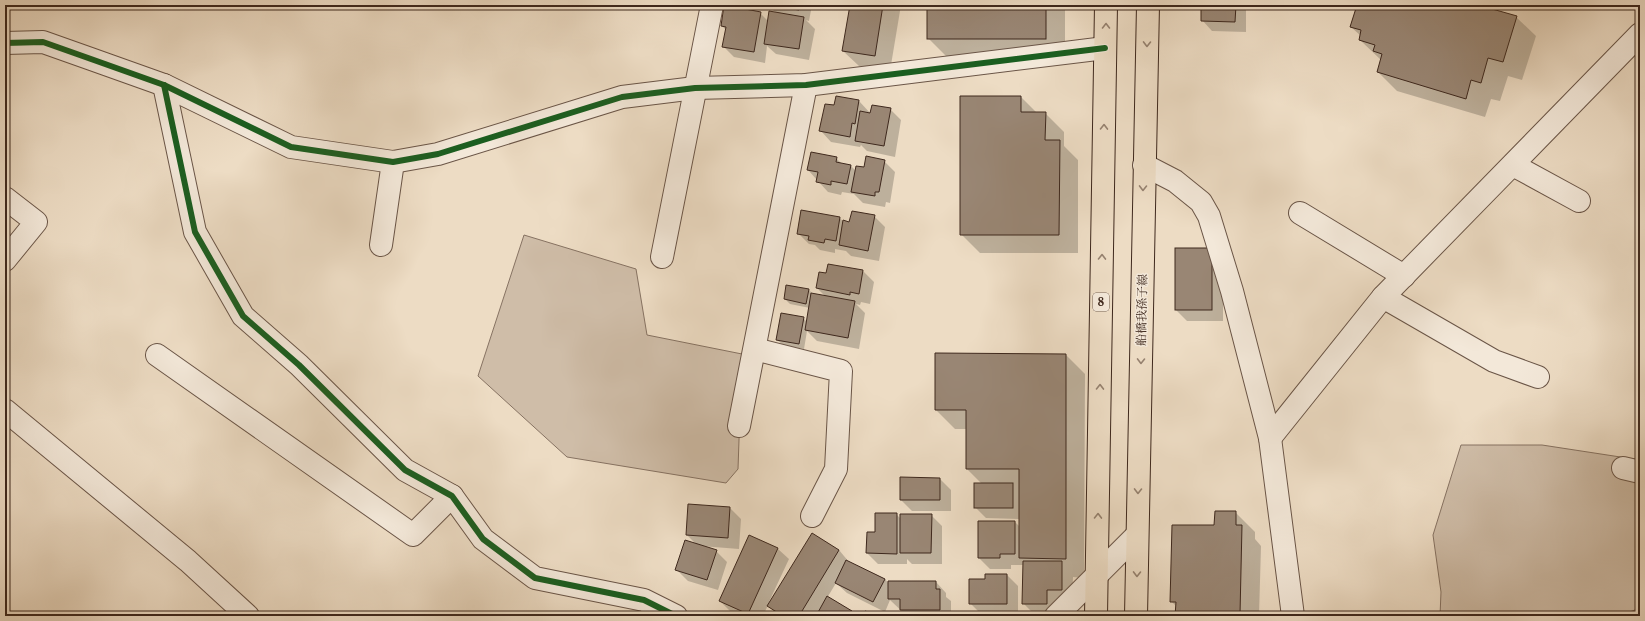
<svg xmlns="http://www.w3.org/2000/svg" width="1645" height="621" font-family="'Libre Caslon Text','Noto Serif JP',serif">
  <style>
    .green { fill: #cfbda8; stroke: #867262 }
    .shadow { fill: #0003 }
    .building { fill: #998674; stroke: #3e281d }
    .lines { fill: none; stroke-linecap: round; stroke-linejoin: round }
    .minor-casing { stroke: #6a5547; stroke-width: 24 }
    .major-casing { stroke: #3e281d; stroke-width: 24 }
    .minor { stroke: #f3e8d9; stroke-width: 22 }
    .major { stroke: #eddcc4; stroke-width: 22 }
    .cycleway-casing { stroke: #f3e8d9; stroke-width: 8 }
    .cycleway { stroke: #1b5e20; stroke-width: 6 }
    .oneway { stroke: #968270 }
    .labels { text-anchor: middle; stroke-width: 3; stroke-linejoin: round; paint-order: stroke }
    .shield { fill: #f3e8d9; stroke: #746255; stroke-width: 1 }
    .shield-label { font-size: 11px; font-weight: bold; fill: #3e281d }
    .street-label { font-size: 12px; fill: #3e281d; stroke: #f3e8d9 }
  </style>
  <rect width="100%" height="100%" fill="#eddcc4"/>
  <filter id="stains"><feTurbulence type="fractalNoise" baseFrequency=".005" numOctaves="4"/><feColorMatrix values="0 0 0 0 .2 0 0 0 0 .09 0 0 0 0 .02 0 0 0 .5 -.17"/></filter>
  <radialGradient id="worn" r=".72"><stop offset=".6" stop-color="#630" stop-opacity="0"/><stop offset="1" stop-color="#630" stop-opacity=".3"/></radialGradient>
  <g class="green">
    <polygon points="524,235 636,269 647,335 742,354 738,469 726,483 567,457 478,376"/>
    <polygon points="1461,445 1542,445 1640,460 1640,608 1619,616 1440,616 1441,592 1433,535"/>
  </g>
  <g class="shadow">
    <polygon points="758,5 812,5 809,21 806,20 815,29 809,60 776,54 767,46 765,63 734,57 723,46 726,30 722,26 760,13 768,21 776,13 771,8"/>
    <polygon points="851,5 901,5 890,71 859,66 843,51"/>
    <polygon points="924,5 1065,5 1065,58 947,57 928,38 928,6"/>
    <polygon points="1202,5 1246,5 1246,32 1212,31 1202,20"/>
    <polygon points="1358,5 1474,5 1516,17 1536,36 1522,80 1508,76 1500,101 1491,99 1485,117 1397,91 1378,72 1381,60 1360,40 1361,36 1351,27"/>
    <polygon points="837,97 859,101 871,114 890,109 901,120 895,157 867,151 861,145 860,147 831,142 821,131 835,107"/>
    <polygon points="961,97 1021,97 1037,113 1045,113 1064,132 1064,146 1078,160 1078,253 980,253 961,234"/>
    <polygon points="836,158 842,164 850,165 856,171 884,161 895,172 890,203 886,202 885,207 863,203 854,194 842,192 841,195 828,192 808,170"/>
    <polygon points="874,216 885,227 879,261 851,256 846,251 835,249 835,253 820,250 815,245 809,244 798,233 840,218 844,223 850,223"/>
    <polygon points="1176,249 1223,260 1223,321 1187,321 1176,310"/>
    <polygon points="828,265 863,271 874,282 870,304 861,302 860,305 856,304 865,313 859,349 817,341 807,331 804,349 783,345 777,340 803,318 807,322 810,308 790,304 785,299 809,290 814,295 826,297 817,288 826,274"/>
    <polygon points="1066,355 1085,374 1084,578 1073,577 1072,601 1058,614 1034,614 1023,603 1024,565 1011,565 1011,569 990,569 979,558 1015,522 1020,527 1020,519 986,518 975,507 982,484 967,469 967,429 955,429 936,410"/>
    <polygon points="901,478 940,479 951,490 951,511 912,511 901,500"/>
    <polygon points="730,508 741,519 739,549 701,546 716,551 727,562 718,590 688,581 677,570 698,546 687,535"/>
    <polygon points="1235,512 1255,532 1255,539 1261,546 1259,616 1176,616 1177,607 1171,601 1215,526"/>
    <polygon points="896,514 901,519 931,515 942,526 942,564 912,564 907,559 907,564 878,564 867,553 876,533"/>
    <polygon points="813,535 839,550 849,562 885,579 889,584 936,582 946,593 946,597 951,601 951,616 907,616 890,600 885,612 847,593 836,583 827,598 856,616 778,616 768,605 763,616 741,616 731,612 720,601 750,536 778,549 789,559 768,604"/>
    <polygon points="1007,575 1018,586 1018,614 981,614 970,603 986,580"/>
  </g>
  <g class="building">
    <polygon points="724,5 761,12 754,52 722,47 726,27 721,26"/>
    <polygon points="767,5 800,5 799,10"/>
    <polygon points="850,5 883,5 875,56 842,51"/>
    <rect x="927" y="5" width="119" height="34"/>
    <polygon points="1201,5 1236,5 1235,22 1201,21"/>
    <polygon points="1357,5 1478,5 1517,16 1503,62 1488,58 1481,83 1471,80 1466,99 1377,72 1382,54 1373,51 1375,45 1359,40 1361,30 1350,27"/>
    <polygon points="769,11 804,17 799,49 764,44"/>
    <polygon points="836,96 859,100 855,124 852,123 850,137 819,131 825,104 834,105"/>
    <polygon points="960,96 1021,96 1021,112 1046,112 1045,140 1060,140 1059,235 960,235"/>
    <polygon points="872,105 891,108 884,146 855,141 860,111 870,113"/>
    <polygon points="811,152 837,157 836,162 851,165 847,184 831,181 831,185 816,182 818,172 807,170"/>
    <polygon points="866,156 885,160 879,192 875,192 875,196 851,192 856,166 864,167"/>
    <polygon points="801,210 840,217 836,241 825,239 824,243 808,240 809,236 797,234"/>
    <polygon points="852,211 875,215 868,251 839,245 843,220 849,222"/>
    <rect x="1175" y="248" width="37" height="62"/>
    <polygon points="828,264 863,270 859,294 850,292 850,295 816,288 819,272 826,273"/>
    <polygon points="786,285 809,289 806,304 784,299"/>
    <polygon points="811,293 855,301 848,338 805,330"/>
    <polygon points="781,313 804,317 799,344 776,340"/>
    <polygon points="935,353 1066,354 1066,559 1019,558 1019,469 966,469 966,410 935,410"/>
    <polygon points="900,477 940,478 940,500 900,500"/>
    <rect x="974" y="483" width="39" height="25"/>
    <polygon points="688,504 730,507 728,538 686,535"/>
    <polygon points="1215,511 1236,511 1236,525 1242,525 1240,614 1247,614 1247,616 1175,616 1176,602 1170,602 1172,525 1214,525"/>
    <polygon points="875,513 897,513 897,554 866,553 867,532 875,532"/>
    <polygon points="900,514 932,514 931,553 900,553"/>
    <polygon points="978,521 1015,521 1015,554 1000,554 1000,558 978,558"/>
    <polygon points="812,533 839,550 799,616 783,616 767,606"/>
    <polygon points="749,535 778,548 748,614 719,601"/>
    <polygon points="685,540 717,550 707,580 675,570"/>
    <polygon points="846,560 885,579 873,602 835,583"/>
    <polygon points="1023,561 1062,561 1062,590 1047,590 1047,604 1022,604"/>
    <polygon points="985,574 1007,574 1007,604 969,604 969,579 985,579"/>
    <polygon points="888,581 936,581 936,589 940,589 940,610 900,610 900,599 888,599"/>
    <polygon points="827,596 852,611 850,616 816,616"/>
    <polygon points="865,611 882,616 863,616"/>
  </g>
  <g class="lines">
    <g class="minor-casing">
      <g id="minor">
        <polyline points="5,43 43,42 91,59 164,85 291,147 393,162 438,154 622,97 695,88 806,85 1105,48"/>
        <polyline points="164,85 195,232 243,316 299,365 405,470 452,496 483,539 535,578 644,600 676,616"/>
        <polyline points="1144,165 1175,181 1201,202 1209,216 1232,291 1270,438 1293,616"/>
        <polyline points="1513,165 1579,201"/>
        <polyline points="5,198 36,222 5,260"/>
        <polyline points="1300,213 1404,276"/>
        <polyline points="381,245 393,162"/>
        <polyline points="662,257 712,5"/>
        <polyline points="1383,297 1494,361 1538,377"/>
        <polyline points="755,349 841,371 836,469 812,516"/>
        <polyline points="157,355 413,535 452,496"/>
        <polyline points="5,410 188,561 248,616"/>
        <polyline points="739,426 806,85"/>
        <polyline points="1270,438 1383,297 1640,34"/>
        <polyline points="1623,468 1640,472"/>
        <polyline points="1056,616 1137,535"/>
      </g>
    </g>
    <g class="major-casing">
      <g id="major">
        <polyline points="1096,616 1106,5"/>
        <polyline points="1136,616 1148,5"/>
      </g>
    </g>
    <use href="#minor" class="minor"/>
    <use href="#major" class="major"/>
    <g class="cycleway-casing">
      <g id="cycleway">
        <polyline points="5,43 43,42 91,59 164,85 291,147 393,162 438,154 622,97 695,88 806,85 1105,48"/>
        <polyline points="164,85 195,232 243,316 299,365 405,470 452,496 483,539 535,578 644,600 676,616"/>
      </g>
    </g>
    <use href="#cycleway" class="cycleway"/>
  </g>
  <defs><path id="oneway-chevron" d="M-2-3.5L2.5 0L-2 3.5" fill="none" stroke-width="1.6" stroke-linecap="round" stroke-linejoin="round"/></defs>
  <g class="oneway">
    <use href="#oneway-chevron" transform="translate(1106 26) rotate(-90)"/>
    <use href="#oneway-chevron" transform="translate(1147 44) rotate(91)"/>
    <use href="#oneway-chevron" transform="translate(1104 127) rotate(-89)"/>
    <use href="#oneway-chevron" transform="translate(1143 188) rotate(91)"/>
    <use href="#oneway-chevron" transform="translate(1102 257) rotate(-89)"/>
    <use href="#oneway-chevron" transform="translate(1141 361) rotate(91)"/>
    <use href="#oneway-chevron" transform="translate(1100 387) rotate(-89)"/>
    <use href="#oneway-chevron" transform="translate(1138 491) rotate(91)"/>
    <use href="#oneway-chevron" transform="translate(1098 516) rotate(-89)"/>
    <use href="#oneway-chevron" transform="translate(1137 574) rotate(91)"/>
  </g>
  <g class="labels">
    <rect class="shield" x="1093" y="293" width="16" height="18" rx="3"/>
    <g class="shield-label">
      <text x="1101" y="306">8</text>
    </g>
    <g class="street-label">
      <text transform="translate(1142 310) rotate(-89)" y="4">船橋我孫子線</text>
    </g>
  </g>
  <rect width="1645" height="621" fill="none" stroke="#eddcc4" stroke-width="20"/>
  <rect x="6" y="6" width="1633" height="609" fill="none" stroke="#3e281d" stroke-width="2"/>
  <rect x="10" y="10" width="1625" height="601" fill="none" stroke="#3e281d"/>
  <rect width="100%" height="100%" filter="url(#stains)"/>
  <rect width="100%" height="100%" fill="url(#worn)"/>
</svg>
